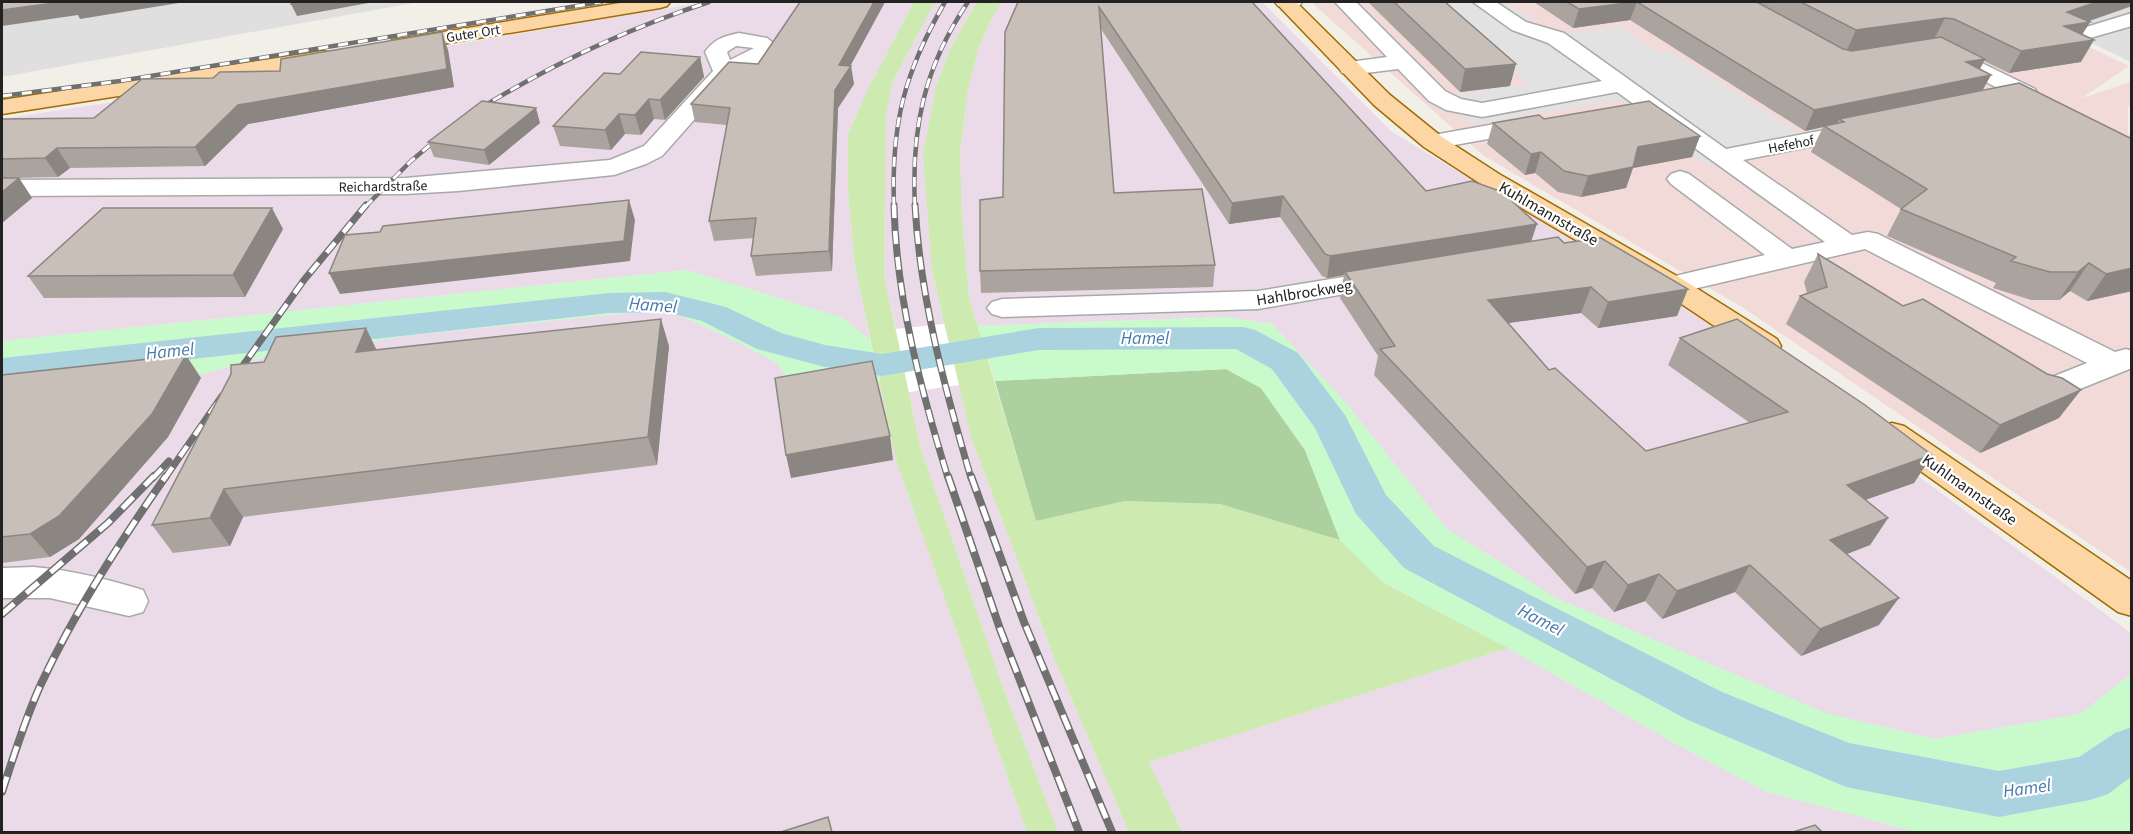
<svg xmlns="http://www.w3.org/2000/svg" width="2133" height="834" font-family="'Source Sans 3',sans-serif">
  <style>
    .residential { fill: #e0dfdf }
    .commercial { fill: #f2dad9 }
    .industrial { fill: #ebdbe8 }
    .grass { fill: #cdebb0 }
    .forest { fill: #add19e }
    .park { fill: #c8facc }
    .parking { fill: #e2e2e2 }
    .pier { fill: #fff }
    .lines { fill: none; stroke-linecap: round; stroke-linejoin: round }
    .canal { fill: #aad3df; fill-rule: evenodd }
    .minor-casing { stroke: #a9a9a9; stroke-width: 3 }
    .major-casing { stroke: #a06b00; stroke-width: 3 }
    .minor { fill: #fff; fill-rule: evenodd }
    .major { fill: #fcd6a4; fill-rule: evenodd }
    .rail-far2-casing { stroke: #707070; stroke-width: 4.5 }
    .rail-far1-casing { stroke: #707070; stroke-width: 7 }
    .rail-casing { stroke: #707070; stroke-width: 8 }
    .rail-far2 { stroke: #fff; stroke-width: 3; stroke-dasharray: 10; stroke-linecap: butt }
    .rail-far1 { stroke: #fff; stroke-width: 4.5; stroke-dasharray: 13; stroke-linecap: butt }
    .rail { stroke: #fff; stroke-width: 5; stroke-dasharray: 16; stroke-linecap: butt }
    .wall { fill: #aba49e }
    .shaded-wall { fill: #8b8681 }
    .building { fill: #c7bfb8; stroke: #8b8681; stroke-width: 1.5 }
    .labels { text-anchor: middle; stroke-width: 4.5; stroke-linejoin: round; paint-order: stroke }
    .far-street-label { font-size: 14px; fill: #222; stroke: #fff }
    .street-label { font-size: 16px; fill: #222; stroke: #fff }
    .water-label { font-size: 18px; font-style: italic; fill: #4a7aab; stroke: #fff }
  </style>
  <rect width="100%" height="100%" fill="#f2efe9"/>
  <g class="residential">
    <polygon points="2,2 419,2 2,77"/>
    <polygon points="2004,2 2131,2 2131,62 2071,33"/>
  </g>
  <polygon class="commercial" points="1311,2 1994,2 2129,66 2082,98 2131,82 2131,103 2128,107 2128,134 2132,137 2131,572 1742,307 1484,156"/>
  <g class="industrial">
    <polygon points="705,2 914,2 868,89 848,134 848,193 855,266 870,340 843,318 687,270 2,341 2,119 140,98"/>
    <polygon points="935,2 977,2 951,47 936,87 932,271 944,324 896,329 884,275 886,115 893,81"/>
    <polygon points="1002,2 1262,2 1392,132 1629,274 1732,339 2131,633 2131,674 2080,714 1935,739 1826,714 1556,598 1446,528 1345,402 1272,324 1225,317 978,326 969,297 962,215 960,152 968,90 978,49 993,16"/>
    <polygon points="654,310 677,314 736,341 777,363 798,395 881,382 896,460 1027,832 2,832 2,396 202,374 266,356 413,335"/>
    <polygon points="959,385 971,437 1055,660 1129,832 1058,832 1000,679 920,446 909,392"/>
    <polygon points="1508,648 1678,745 1765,791 1917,832 1182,832 1149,762"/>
  </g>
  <g class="grass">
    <polygon points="914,2 935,2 893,81 886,115 884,275 920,446 1000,679 1058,832 1027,832 896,460 855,266 848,193 848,134 868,89"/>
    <polygon points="977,2 1002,2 993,16 978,49 968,90 960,152 962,215 969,297 1036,521 1125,501 1220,504 1340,540 1384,583 1508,648 1149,762 1182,832 1129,832 1055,660 971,437 932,271 923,154 936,87 951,47"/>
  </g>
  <polygon class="forest" points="1226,369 1261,388 1305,450 1340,540 1220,504 1125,501 1036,521 995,381"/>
  <g class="park">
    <polygon points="687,270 843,318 870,340 881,382 798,395 777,363 736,341 677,314 654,310 413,335 266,356 202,374 2,396 2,341"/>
    <polygon points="1225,317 1272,324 1345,402 1446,528 1556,598 1826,713 1935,739 2080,714 2131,674 2131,832 1917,832 1765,791 1678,745 1508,648 1384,583 1340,540 1305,450 1261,388 1226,369 995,381 978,326"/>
  </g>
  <polygon class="parking" points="1429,2 1507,2 1553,35 1619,26 1659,53 1670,51 1814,143 1709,166 1621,100 1472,124 1442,97 1529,83"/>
  <polygon class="pier" points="944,324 959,385 909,392 896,329"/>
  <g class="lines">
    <polygon class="canal" points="665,292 726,307 781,333 825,345 882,354 1039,328 1243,327 1255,330 1298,353 1345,415 1386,495 1434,546 1722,692 1849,743 1999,771 2079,757 2115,733 2132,727 2132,776 2108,794 2090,800 1999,817 1846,787 1688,720 1404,568 1356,514 1315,428 1272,369 1236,349 1039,350 882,376 825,367 757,349 702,321 665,312 609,313 2,380 2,358 609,293"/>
    <g class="minor-casing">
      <g id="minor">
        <polygon points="1275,2 1302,2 1299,6 1278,6"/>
        <path d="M1335,2H1356L1445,91L1461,99L1482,103L1602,81L1548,43L1512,30L1473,2H1496L1526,22L1564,33L1726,149L1860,123L1869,125L1872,130L1869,135L1743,160L1852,235L1868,232L1878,234L2115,352L2126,349L2132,351V368L2050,401C2034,406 2021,401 2012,387L2017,380L2028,377L2042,381L2087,363L1865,249L1672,294L1662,291L1658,285L1662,279L1765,255L1671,184L1667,179L1671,174L1680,171L1689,174L1792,249L1825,242L1617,92L1482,117L1446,110L1429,101L1398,69L1350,75L1342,73L1339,68L1342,63L1387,57Z"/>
        <polygon points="2132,13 2132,26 2090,38 2083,36 2079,32 2083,28"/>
        <path d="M739,33L767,38L776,45L775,51L764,61L732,77L662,156L646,164L614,175L458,191L405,194L2,196V180L405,178L610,160L644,146L713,71L705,52C714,39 724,36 739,33ZM736,46L754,48L730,60L727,52Z"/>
        <polygon points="1951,48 2035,89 2038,94 2035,99 2027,101 2019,99 1943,60 1940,55 1943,50"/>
        <polygon points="1534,117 1542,119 1546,124 1542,129 1433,149 1424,147 1421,142 1424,137 1433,135"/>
        <polygon points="1386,270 1396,273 1400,279 1396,285 1258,309 1002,317 992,314 987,308 992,302 1002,299 1258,291"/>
        <path d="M34,567C71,570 107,579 143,590L148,601L143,612L129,616L50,598H2V568Z"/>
      </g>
    </g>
    <g class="major-casing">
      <g id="major">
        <polygon points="626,2 670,2 667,6 660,8 400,51 392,50 389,45 392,40 400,39"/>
        <polygon points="1275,2 1296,2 1390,95 1442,137 1499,174 1682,279 1777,339 1781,346 1777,353 1766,356 1755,353 1662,291 1481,184 1424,147 1374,105"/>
        <polygon points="323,51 331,53 334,58 331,63 2,114 2,100"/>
        <polygon points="1892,423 1904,426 2132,581 2132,616 2118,612 1880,442 1875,434 1880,426"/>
      </g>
    </g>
    <use href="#minor" class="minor"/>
    <use href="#major" class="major"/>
    <g class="rail-far2-casing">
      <g id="rail-far2">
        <polyline points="2,96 120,81 601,2"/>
        <path d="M476,111C550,65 626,29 709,2"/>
        <polyline points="365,207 411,161 442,135"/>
        <path d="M894,207C891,124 904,73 945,2"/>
        <path d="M915,207C911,129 924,67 968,2"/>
      </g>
    </g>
    <g class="rail-far1-casing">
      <g id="rail-far1">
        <path d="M894,205C896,298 921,390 948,478"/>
        <path d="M915,205C920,298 945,389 971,478"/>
        <polyline points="234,378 304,280 366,205"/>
        <polyline points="153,478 169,461"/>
        <polyline points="165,478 222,396"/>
      </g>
    </g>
    <g class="rail-casing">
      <g id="rail">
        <polyline points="948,476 1000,629 1079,832"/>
        <polyline points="971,476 1024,622 1112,832"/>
        <polyline points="2,614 108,523 154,476"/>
        <path d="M2,792C14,755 25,719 41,684C75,611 120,542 166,476"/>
      </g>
    </g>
    <use href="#rail-far2" class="rail-far2"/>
    <use href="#rail-far1" class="rail-far1"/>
    <use href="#rail" class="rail"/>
  </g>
  <g class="wall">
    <polygon points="800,2 885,2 850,66 854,84 838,108 832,271 756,276 751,256 754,238 714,241 709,221 727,125 695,122 691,104 758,64"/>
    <polygon points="1018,2 1252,2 1426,191 1532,242 1564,243 1677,316 1598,328 1581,313 1508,323 1549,370 1646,451 1750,423 1668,365 1680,338 1932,455 1914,483 1865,500 1888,518 1870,545 1847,554 1879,625 1801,656 1735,592 1662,619 1645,601 1614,612 1592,588 1575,594 1374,375 1378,356 1340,298 1344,275 1327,278 1322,276 1280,217 1229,224 1101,29 1114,193 1215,265 1213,287 981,293 980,271 1003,197"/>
    <polygon points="1368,2 1445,2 1510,86 1460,92"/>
    <polygon points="1534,2 1757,2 1761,3 1761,2 2132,2 2088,21 2090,22 2082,34 2081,62 2009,73 1984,61 1980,69 1991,75 1982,91 2132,291 2087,301 2070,291 2059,300 2031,300 1993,288 1996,283 1887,236 1901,209 1811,152 1823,127 1805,131 1630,20 1573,28"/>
    <polygon points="448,50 454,87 248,124 205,166 70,168 58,177 8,178 19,178 32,198 2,223 2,119 94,118 213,78 280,71"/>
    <polygon points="700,57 704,77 665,120 654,119 641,135 625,134 611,150 560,146 553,126 620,74"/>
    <polygon points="1544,119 1700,136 1692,157 1633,168 1626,188 1581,197 1558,192 1535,173 1525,175 1487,144 1493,123"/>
    <polygon points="540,123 489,165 434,157 428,142"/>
    <polygon points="283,229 245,297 44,298 28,276"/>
    <polygon points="1818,254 2059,418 1980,453 1786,324 1800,296 1807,293 1804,282"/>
    <polygon points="669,346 657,465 243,517 230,546 173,553 152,525 264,362 377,350"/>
    <polygon points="2,375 201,378 168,437 79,539 50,557 2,563"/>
  </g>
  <g class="shaded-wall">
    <polygon points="62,2 185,2 80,19 78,15 2,26 2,10"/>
    <polygon points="306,2 374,2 297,16 291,4"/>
    <polygon points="874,2 885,2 847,72 851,66 854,84 838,108 832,271 829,251 835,90 839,65"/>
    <polygon points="1637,2 1630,20 1573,28 1579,9"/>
    <polygon points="2097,2 2132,2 2132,6 2081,24 2090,22 2077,43 2094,40 2081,62 2009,73 2021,51 2067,12"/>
    <polygon points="1945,18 1934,39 1846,52 1856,30"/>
    <polygon points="442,32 448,50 454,87 248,124 205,166 195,147 238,105"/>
    <polygon points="700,57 704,77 665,120 660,100"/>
    <polygon points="1985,59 1975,78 1991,75 1980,95 1839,119 1837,124 1805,131 1814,110 1966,62"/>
    <polygon points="1516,64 1510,86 1460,92 1465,69"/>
    <polygon points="649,99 654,119 641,135 635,115"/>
    <polygon points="536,108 540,123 489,165 484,150"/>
    <polygon points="619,114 625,134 611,150 605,130"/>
    <polygon points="1700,136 1692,157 1633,168 1626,188 1581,197 1588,176 1638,147"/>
    <polygon points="57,148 70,168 58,177 45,158"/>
    <polygon points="1541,152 1535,173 1525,175 1531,154"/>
    <polygon points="19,178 32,198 2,223 2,192"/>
    <polygon points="1283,196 1280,217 1229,224 1232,203"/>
    <polygon points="629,200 635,220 630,261 340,294 329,273"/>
    <polygon points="272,208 283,229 245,297 233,275"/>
    <polygon points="1537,224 1530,245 1345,272 1344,275 1327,278 1330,256"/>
    <polygon points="2089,263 2070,291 2059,300 2078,272"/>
    <polygon points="2132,268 2132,291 2087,301 2106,274"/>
    <polygon points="1591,287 1581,313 1480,327 1488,300"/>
    <polygon points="1688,289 1677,316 1598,328 1608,302"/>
    <polygon points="661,319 669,346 657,465 648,437"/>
    <polygon points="366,328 379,355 356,352"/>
    <polygon points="186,355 201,378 168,437 79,539 50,557 30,534"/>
    <polygon points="2081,390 2059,418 1980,453 2000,425"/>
    <polygon points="890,436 893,460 791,478 786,455"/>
    <polygon points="1932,455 1914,483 1830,512 1847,485"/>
    <polygon points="224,489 243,517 230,546 210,518"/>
    <polygon points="1888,518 1870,545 1813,567 1830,540"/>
    <polygon points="1605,561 1592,588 1575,594 1587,567"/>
    <polygon points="1750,565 1735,592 1662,619 1677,591"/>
    <polygon points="1659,574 1645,601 1614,612 1628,585"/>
    <polygon points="1899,598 1879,625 1801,656 1820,629"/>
  </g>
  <g class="building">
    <polygon points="2,2 62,2 2,10"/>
    <polygon points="72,2 85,2 71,4"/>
    <polygon points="292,2 306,2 291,4"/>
    <polygon points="800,2 874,2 839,65 851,66 835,90 829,251 751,256 756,218 709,221 730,108 691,104 729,62 758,64"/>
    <polygon points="1018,2 1252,2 1426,191 1472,181 1502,192 1537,224 1330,256 1325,254 1283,196 1232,203 1099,7 1114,193 1202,189 1215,265 980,271 980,200 1003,197 1005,32"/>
    <polygon points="1394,2 1445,2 1516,64 1465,69"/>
    <polygon points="1567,2 1635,2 1579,9"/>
    <polygon points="1637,2 1757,2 1843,49 1852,51 1941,37 1985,59 1966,62 1991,75 1814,110"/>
    <polygon points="1801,2 2097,2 2067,12 2090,22 2064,26 2094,40 2021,51 1954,19 1945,18 1856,30"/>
    <polygon points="442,32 447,69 238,105 195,147 57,148 45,158 2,159 2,119 94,118 142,79 213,78 220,72 280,71 281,59"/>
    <polygon points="641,52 700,57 660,100 649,99 635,115 619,114 605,130 553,126 604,73 620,74"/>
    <polygon points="2019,83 2132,139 2132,268 2106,274 2089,263 2078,272 2050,272 2011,261 2016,257 1901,209 1927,189 1824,126 1844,122 1839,119"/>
    <polygon points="482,101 536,108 484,150 428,142"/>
    <polygon points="1649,101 1700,136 1638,147 1633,167 1588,176 1564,171 1541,152 1531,154 1493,123 1539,115 1544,119"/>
    <polygon points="2,178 19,178 2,192"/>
    <polygon points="629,200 624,241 329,273 345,235 380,232 383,226"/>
    <polygon points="103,208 272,208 233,275 28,276"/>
    <polygon points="1558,237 1564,243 1601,238 1688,289 1608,302 1591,287 1488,300 1549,370 1555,368 1646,451 1788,412 1680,338 1737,319 1865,405 1932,455 1847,485 1888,518 1830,540 1899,598 1820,629 1750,565 1677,591 1659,574 1628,585 1605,561 1587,567 1380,349 1395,346 1345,272"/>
    <polygon points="1818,254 1903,306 1923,299 2047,374 2062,378 2081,390 2000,425 1800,296 1827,287"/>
    <polygon points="661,319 648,437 224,489 210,518 152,525 231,374 231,365 264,362 276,337 366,328 356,352"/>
    <polygon points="186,355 152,414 59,516 30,534 2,537 2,375"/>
    <polygon points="872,361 890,436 786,455 775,378"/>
    <polygon points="828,817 832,832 781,832"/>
    <polygon points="1815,825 1822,832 1793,832"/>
  </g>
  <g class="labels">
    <g class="far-street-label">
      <text transform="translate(473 33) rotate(-9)" y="5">Guter Ort</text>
      <text transform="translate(1791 144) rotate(-11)" y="5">Hefehof</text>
      <text transform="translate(383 186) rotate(-1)" y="5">Reichardstraße</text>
    </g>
    <g class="street-label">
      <text transform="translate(1549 213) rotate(30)" y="6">Kuhlmannstraße</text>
      <text transform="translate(1304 292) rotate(-9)" y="6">Hahlbrockweg</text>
      <text transform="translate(1970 489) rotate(35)" y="6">Kuhlmannstraße</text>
    </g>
    <g class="water-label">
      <text transform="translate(653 305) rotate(4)" y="6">Hamel</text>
      <text x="1145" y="344">Hamel</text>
      <text transform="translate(170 351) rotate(-6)" y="6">Hamel</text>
      <text transform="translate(1541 620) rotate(27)" y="6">Hamel</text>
      <text transform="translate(2027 788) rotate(-8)" y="6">Hamel</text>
    </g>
  </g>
  <rect width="2133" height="834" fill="none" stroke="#222222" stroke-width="6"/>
</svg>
